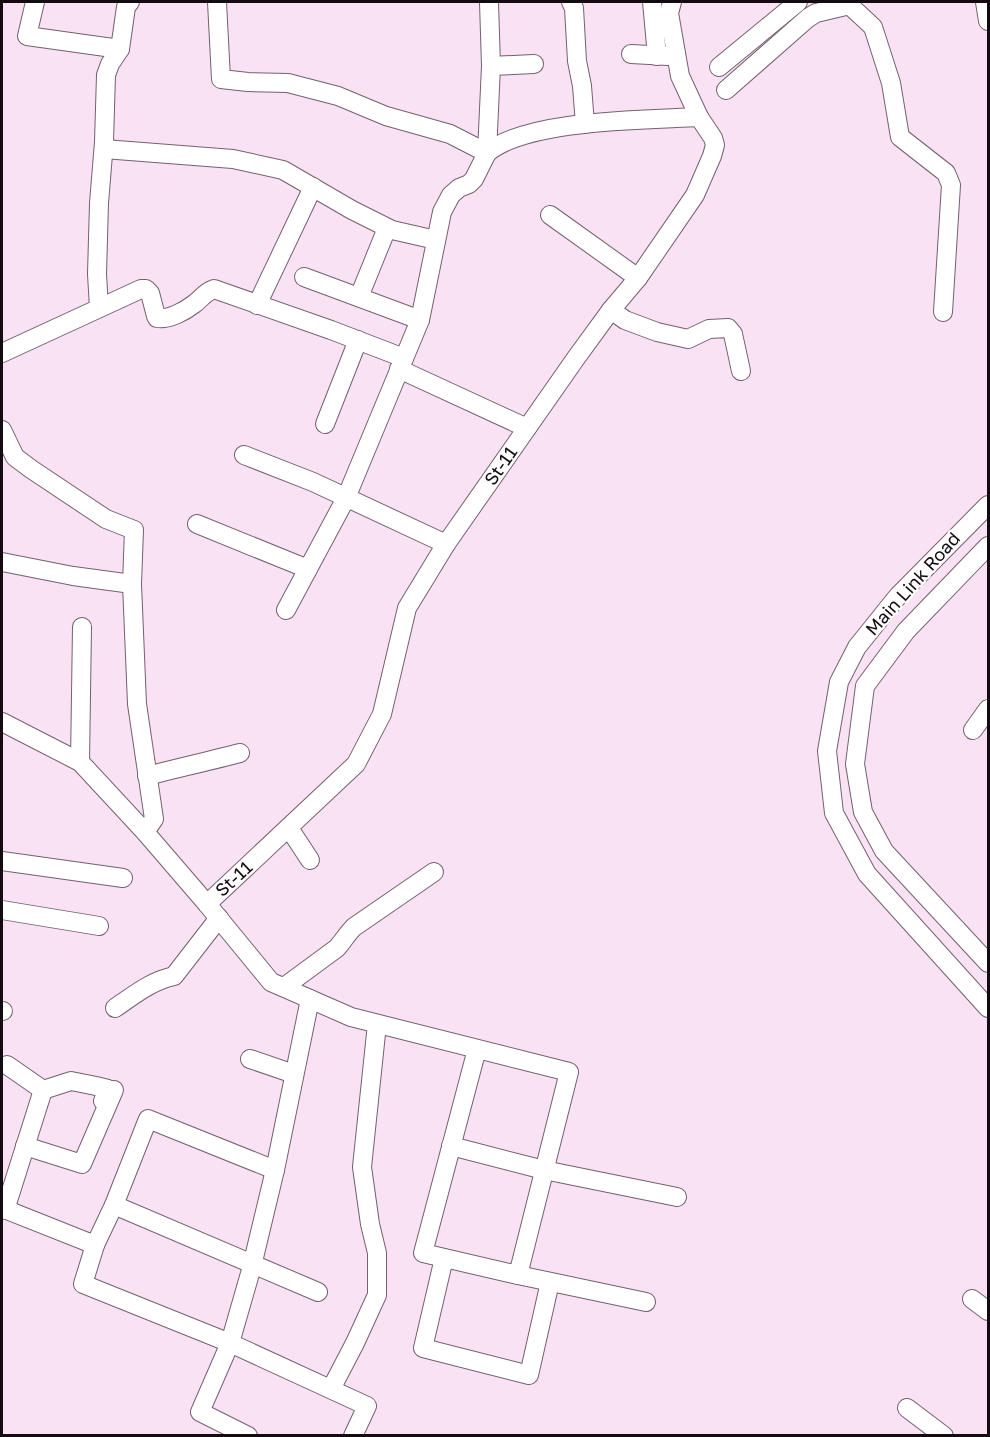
<svg xmlns="http://www.w3.org/2000/svg" width="990" height="1437" font-family="'Golos Text',sans-serif">
  <style>
    .lines { fill: none; stroke-linecap: round; stroke-linejoin: round }
    .minor-casing { stroke: #746070; stroke-width: 20 }
    .minor { stroke: #fff; stroke-width: 18 }
    .labels { text-anchor: middle; stroke-width: 4.5; stroke-linejoin: round; paint-order: stroke }
    .street-label { font-size: 18px; fill: #130b11; stroke: #fff }
  </style>
  <rect width="100%" height="100%" fill="#f9e2f4"/>
  <g class="lines">
    <g class="minor-casing">
      <g id="minor">
        <polyline points="35,2 27,36 120,49"/>
        <path d="M217,2L221,79L248,82L288,83L338,96L386,116L450,134L487,153C527,119 646,120 699,117"/>
        <polyline points="571,2 574,8 577,61 582,86 585,124"/>
        <polyline points="652,2 657,56"/>
        <polyline points="846,2 873,27 891,83 900,137 946,173 951,185 943,312"/>
        <polyline points="985,2 988,21"/>
        <polyline points="631,54 668,56"/>
        <polyline points="491,66 534,64"/>
        <polyline points="719,67 798,2"/>
        <polyline points="726,90 808,18 816,13 850,5"/>
        <polyline points="104,149 233,159 283,170 352,210 392,230 436,240"/>
        <polyline points="550,215 638,278"/>
        <polyline points="304,277 420,320"/>
        <polyline points="359,297 387,228"/>
        <polyline points="257,305 313,187"/>
        <polyline points="99,308 97,274 99,203 104,142 106,75 110,64 120,49 126,7 130,2"/>
        <polyline points="611,310 625,320 657,332 688,339 709,329 728,328 733,334 741,371"/>
        <path d="M2,353L141,289H146L150,293L156,316L157,318C169,320 185,311 194,304C201,299 205,292 214,289L331,330L404,358"/>
        <polyline points="399,369 527,428"/>
        <polyline points="325,424 358,340"/>
        <polyline points="2,430 15,457 31,469 106,519 134,530 132,584 137,704 154,819 145,832"/>
        <polyline points="244,455 313,482 446,544"/>
        <polyline points="988,505 898,596 857,647 839,682 827,751 834,813 867,874 988,1008"/>
        <polyline points="197,524 308,569"/>
        <polyline points="988,546 906,631 865,686 855,764 863,812 884,851 988,963"/>
        <polyline points="2,562 73,576 132,584"/>
        <polyline points="286,610 346,498 420,320 442,212 451,195 459,188 469,184 474,179 487,153 491,66 489,2"/>
        <polyline points="2,722 80,762 145,832 207,904 271,982 351,1017 569,1072 518,1275 423,1253 477,1049"/>
        <polyline points="973,730 988,709"/>
        <polyline points="80,762 82,627"/>
        <path d="M147,776C178,768 209,761 240,753"/>
        <polyline points="289,828 310,860"/>
        <polyline points="2,861 123,878"/>
        <polyline points="207,904 356,764 382,714 407,608 446,544 576,358 611,310 638,278 695,195 712,156 715,145 713,138 699,117 680,76 669,13 672,2"/>
        <polyline points="2,910 99,926"/>
        <path d="M284,987L337,948C343,941 347,934 354,927L434,872"/>
        <path d="M115,1008C134,995 151,981 174,976L219,918"/>
        <polyline points="2,1011 3,1011"/>
        <polyline points="250,1059 294,1074"/>
        <polyline points="7,1065 43,1090 71,1081 96,1086 108,1089 103,1101"/>
        <polyline points="25,1146 82,1164 114,1090"/>
        <polyline points="451,1146 544,1170 677,1197"/>
        <polyline points="275,1170 148,1119 114,1205 95,1245 83,1284 230,1343 367,1406 353,1436"/>
        <polyline points="114,1205 318,1292"/>
        <polyline points="2,1208 95,1245"/>
        <polyline points="5,1210 43,1090"/>
        <polyline points="444,1258 423,1348 529,1375 550,1282"/>
        <polyline points="518,1275 646,1302"/>
        <polyline points="972,1299 988,1311"/>
        <polyline points="331,1389 355,1343 377,1295 377,1253 370,1224 362,1167 377,1024"/>
        <polyline points="907,1408 944,1436"/>
        <polyline points="248,1436 200,1412 230,1343 251,1270 275,1170 310,999"/>
      </g>
    </g>
    <use href="#minor" class="minor"/>
  </g>
  <g class="labels">
    <g class="street-label">
      <text transform="translate(501 466) rotate(-55)" y="6">St-11</text>
      <text transform="translate(913 584) rotate(-48)" y="6">Main Link Road</text>
      <text transform="translate(234 879) rotate(-43)" y="6">St-11</text>
    </g>
  </g>
  <rect width="990" height="1437" fill="none" stroke="#130b11" stroke-width="6"/>
</svg>
